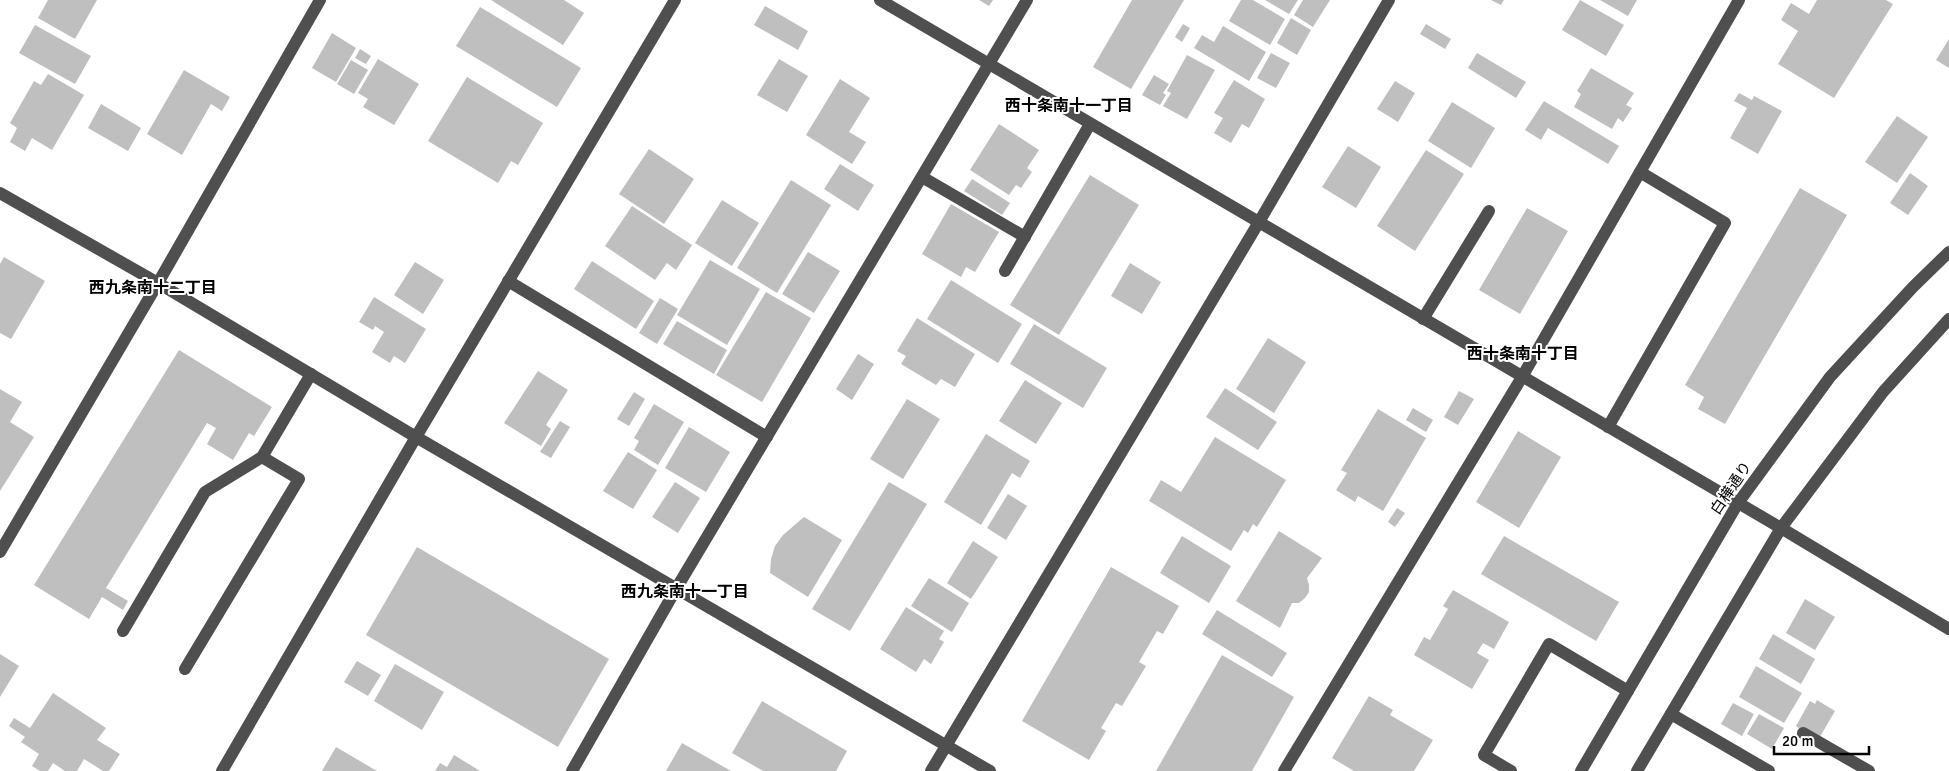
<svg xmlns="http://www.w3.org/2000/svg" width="1949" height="771" font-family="Signika,'Noto Sans JP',sans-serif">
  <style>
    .building { fill: #bfbfbf }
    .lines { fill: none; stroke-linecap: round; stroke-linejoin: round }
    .minor { stroke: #4f4f4f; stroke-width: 12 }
    .labels { text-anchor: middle; stroke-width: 4; stroke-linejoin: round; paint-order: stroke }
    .street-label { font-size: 15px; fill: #000; stroke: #fff }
    .neighbourhood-label { font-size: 16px; font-weight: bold; fill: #000; stroke: #fff }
  </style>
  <rect width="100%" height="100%" fill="#fff"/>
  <g class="building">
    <polygon points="48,0 97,0 75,39 38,18"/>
    <polygon points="491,0 564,0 584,13 563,45"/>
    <polygon points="979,0 993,0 989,6"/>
    <polygon points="1132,0 1184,0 1131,89 1093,67"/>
    <polygon points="1241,0 1253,0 1285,19 1270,45 1229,21"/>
    <polygon points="1265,0 1298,0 1289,14"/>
    <polygon points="1303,0 1330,0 1313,27 1294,15"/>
    <polygon points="1491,0 1504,0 1501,5"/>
    <polygon points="1580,0 1624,25 1606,56 1562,30"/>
    <polygon points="1600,0 1637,0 1628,16"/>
    <polygon points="1817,0 1886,0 1893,4 1834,98 1778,64 1798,31 1781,20 1791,3 1809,14"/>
    <polygon points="765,6 808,31 798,50 754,25"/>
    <polygon points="480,7 581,68 557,107 456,46"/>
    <polygon points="1291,18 1311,30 1297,55 1277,43"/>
    <polygon points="1183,24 1190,28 1182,42 1175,37"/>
    <polygon points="1426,24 1451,39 1445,49 1420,34"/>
    <polygon points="35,25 91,56 75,84 19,53"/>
    <polygon points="1223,26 1266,52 1249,81 1194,48 1202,35 1214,42"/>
    <polygon points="332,33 356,48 336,82 312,68"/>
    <polygon points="1949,39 1949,68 1936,60"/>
    <polygon points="360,49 371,56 366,64 355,58"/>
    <polygon points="1271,53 1290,63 1276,88 1257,78"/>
    <polygon points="1477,53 1526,82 1516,98 1468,68"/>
    <polygon points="1187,55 1215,70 1187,119 1163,106 1171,93 1167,91"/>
    <polygon points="378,59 419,84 394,125 363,107 368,99 358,93"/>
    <polygon points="779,59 808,76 787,112 757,95"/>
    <polygon points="351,60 368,70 354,94 337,84"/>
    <polygon points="1591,68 1634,93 1626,105 1632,108 1623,122 1618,118 1612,129 1574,107 1581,94 1577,91"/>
    <polygon points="184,70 230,97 222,111 211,104 182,155 147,134"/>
    <polygon points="48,74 84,95 52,150 32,138 25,151 10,142 17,128 10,123 34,81 41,85"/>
    <polygon points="1154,75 1169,84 1163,93 1166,95 1160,105 1142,95"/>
    <polygon points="467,77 543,123 518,165 511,161 498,183 428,141"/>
    <polygon points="840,79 870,98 849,132 866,142 852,164 806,135"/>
    <polygon points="1234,80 1265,99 1249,128 1242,124 1231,143 1214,133 1223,118 1214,113"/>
    <polygon points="1395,81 1415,93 1398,122 1377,109"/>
    <polygon points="1739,93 1752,100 1754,96 1782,111 1758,154 1730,138 1747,108 1734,101"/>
    <polygon points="1544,101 1619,146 1608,164 1548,128 1541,140 1525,130"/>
    <polygon points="1452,102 1495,128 1471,168 1428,141"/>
    <polygon points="101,104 141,128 128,151 88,128"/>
    <polygon points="1897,116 1928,137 1897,183 1865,162"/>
    <polygon points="999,124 1039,150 1027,168 1032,172 1021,188 1016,185 1009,195 970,170"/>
    <polygon points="1348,146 1381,167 1356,208 1322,187"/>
    <polygon points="649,149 694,179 664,224 619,194"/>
    <polygon points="1426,150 1464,174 1415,251 1377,226"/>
    <polygon points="840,164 874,185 858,211 824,189"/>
    <polygon points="1910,173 1928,186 1908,215 1890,203"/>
    <polygon points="1090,175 1139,205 1059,335 1010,305"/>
    <polygon points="972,179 1010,203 1002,215 964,191"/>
    <polygon points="791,180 831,205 777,293 737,268"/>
    <polygon points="1800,188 1847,215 1725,424 1698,409 1704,397 1685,385"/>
    <polygon points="722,200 759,223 732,266 695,243"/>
    <polygon points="951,204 999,232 975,272 966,267 961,277 922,254"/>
    <polygon points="632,206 692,245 676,270 667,263 655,280 605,246"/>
    <polygon points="1527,208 1568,231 1520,314 1479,290"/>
    <polygon points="808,252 840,271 814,313 782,294"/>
    <polygon points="4,257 45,281 11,339 0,333 0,264"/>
    <polygon points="710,260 760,289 727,345 677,315"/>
    <polygon points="592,261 654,301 636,329 574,289"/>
    <polygon points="415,262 444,280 423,314 394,295"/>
    <polygon points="1130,263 1161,282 1142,314 1111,296"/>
    <polygon points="951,280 1022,324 998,363 927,319"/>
    <polygon points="766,292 811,318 762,402 716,375"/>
    <polygon points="374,297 426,329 405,363 394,356 390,363 372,352 384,332 375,326 373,330 359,322"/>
    <polygon points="660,298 678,309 657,344 639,333"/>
    <polygon points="917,318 975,354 955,387 941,379 936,385 901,364 906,356 897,351"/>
    <polygon points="677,321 727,350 714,374 663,344"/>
    <polygon points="1034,324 1107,368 1083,408 1010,364"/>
    <polygon points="1268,338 1306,362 1274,413 1236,389"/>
    <polygon points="179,350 272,407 254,436 249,433 233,460 207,444 216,428 207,423 106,588 128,601 123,610 102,597 89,619 34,585"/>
    <polygon points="858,354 874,364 852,400 836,389"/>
    <polygon points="538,371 568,390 546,425 551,429 541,446 504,423"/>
    <polygon points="1025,380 1062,403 1036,444 999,421"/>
    <polygon points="1225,388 1277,422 1258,450 1206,417"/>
    <polygon points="0,389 22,402 10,422 34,437 0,491"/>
    <polygon points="1459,391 1474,399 1458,425 1444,417"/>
    <polygon points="634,392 645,399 629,426 617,419"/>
    <polygon points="907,399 940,419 903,479 870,459"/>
    <polygon points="654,404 684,422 658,465 634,450 639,441 634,438"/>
    <polygon points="1413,408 1433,420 1426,432 1406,420"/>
    <polygon points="1378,409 1426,438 1383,511 1358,496 1355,502 1336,490 1347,473 1341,470"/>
    <polygon points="560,421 570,427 551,458 540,452"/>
    <polygon points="689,427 730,452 706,492 665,468"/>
    <polygon points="1518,431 1561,457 1519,528 1476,502"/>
    <polygon points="986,434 1030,461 1020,478 1012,473 981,525 944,502"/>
    <polygon points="1215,437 1286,480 1257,527 1253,524 1248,533 1244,530 1231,551 1149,501 1161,480 1181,492"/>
    <polygon points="628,452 657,470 633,509 603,491"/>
    <polygon points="675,482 700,498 678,533 652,517"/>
    <polygon points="889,482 927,504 850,631 812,609"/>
    <polygon points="1008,494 1027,506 1006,540 987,528"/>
    <polygon points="1397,508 1405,513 1395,527 1388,522"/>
    <polygon points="804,517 842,540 808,597 770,573 771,559 775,546 783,535"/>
    <polygon points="1279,531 1322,558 1307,578 1309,585 1309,592 1305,598 1299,603 1292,603 1280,628 1236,601"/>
    <polygon points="1182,536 1231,566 1209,603 1160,573"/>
    <polygon points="1504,536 1619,602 1596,641 1481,574"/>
    <polygon points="973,541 998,557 971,599 947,583"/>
    <polygon points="417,547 609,659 558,747 366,635"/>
    <polygon points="1111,567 1179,606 1163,634 1157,631 1139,662 1146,666 1122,706 1116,703 1101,728 1106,731 1089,760 1022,721"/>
    <polygon points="929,578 969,603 952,632 911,606"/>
    <polygon points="1453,590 1509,622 1494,649 1483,643 1477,653 1489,660 1472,689 1414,655 1424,637 1430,640 1448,609 1443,606"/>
    <polygon points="1805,599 1835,617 1815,650 1786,633"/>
    <polygon points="906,607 944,631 939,639 944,642 931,664 924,659 916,672 880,649"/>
    <polygon points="1217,610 1287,653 1272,677 1202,634"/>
    <polygon points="1773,634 1815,659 1801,684 1759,659"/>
    <polygon points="0,654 19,666 0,697"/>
    <polygon points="1222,655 1294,697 1252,771 1156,771"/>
    <polygon points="357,661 381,675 368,696 344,682"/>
    <polygon points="395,664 444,692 422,730 374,701"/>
    <polygon points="1756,666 1802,693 1784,723 1739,697"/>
    <polygon points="53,693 106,728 97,740 120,754 109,771 103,771 84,759 77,771 65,771 53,763 48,771 40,771 32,766 39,754 21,742 25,737 9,726 14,718 30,728"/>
    <polygon points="1369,696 1393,710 1390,715 1433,740 1414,771 1354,771 1332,758"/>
    <polygon points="1817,700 1835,711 1814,747 1796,736 1800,729 1796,726 1810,701 1815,704"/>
    <polygon points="762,701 847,751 836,771 763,771 732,753"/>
    <polygon points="1733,703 1754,714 1742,736 1721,724"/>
    <polygon points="1759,714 1784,728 1772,749 1747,734"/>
    <polygon points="682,743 731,771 666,771"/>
    <polygon points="336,747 377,771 322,771"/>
    <polygon points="454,755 480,771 435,771 440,763 447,767"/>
  </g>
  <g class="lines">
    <g class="minor">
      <polyline points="880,0 1781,528 1949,629"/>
      <polyline points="922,177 1025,237"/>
      <polyline points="0,193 158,283 416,437 990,771"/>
      <polyline points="1005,271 1090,124"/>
      <polyline points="508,281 767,437"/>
      <polyline points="1423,319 1489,211"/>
      <polyline points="1608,427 1725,223 1640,172"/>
      <polyline points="0,552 158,283 320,0"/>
      <polyline points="123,631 205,492 262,457"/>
      <polyline points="185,669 299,479 262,457 311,374"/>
      <polyline points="1671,714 1769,771"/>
      <polyline points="1803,733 1869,771"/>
      <polyline points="222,771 416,437 675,0"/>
      <polyline points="572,771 676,589 1027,0"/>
      <polyline points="931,771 1259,222 1389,0"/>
      <polyline points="1284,771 1522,377 1739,0"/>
      <polyline points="1511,771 1484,755 1549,644 1628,691"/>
      <polyline points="1581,771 1738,503 1830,377 1913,287 1949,252"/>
      <polyline points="1637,771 1781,528 1883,392 1949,319"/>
    </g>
  </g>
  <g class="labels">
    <g class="street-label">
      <text transform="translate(1731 488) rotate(-56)" y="5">白樺通り</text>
    </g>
    <g class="neighbourhood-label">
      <text x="1069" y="111">西十条南十一丁目</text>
      <text x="153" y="293">西九条南十二丁目</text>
      <text x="1523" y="359">西十条南十丁目</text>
      <text x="685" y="597">西九条南十一丁目</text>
    </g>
  </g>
  <path d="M1774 746v8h95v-8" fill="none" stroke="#000000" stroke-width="2.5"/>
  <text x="1782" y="746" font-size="15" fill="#000000" stroke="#ffffff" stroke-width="4" paint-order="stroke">20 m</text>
</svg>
